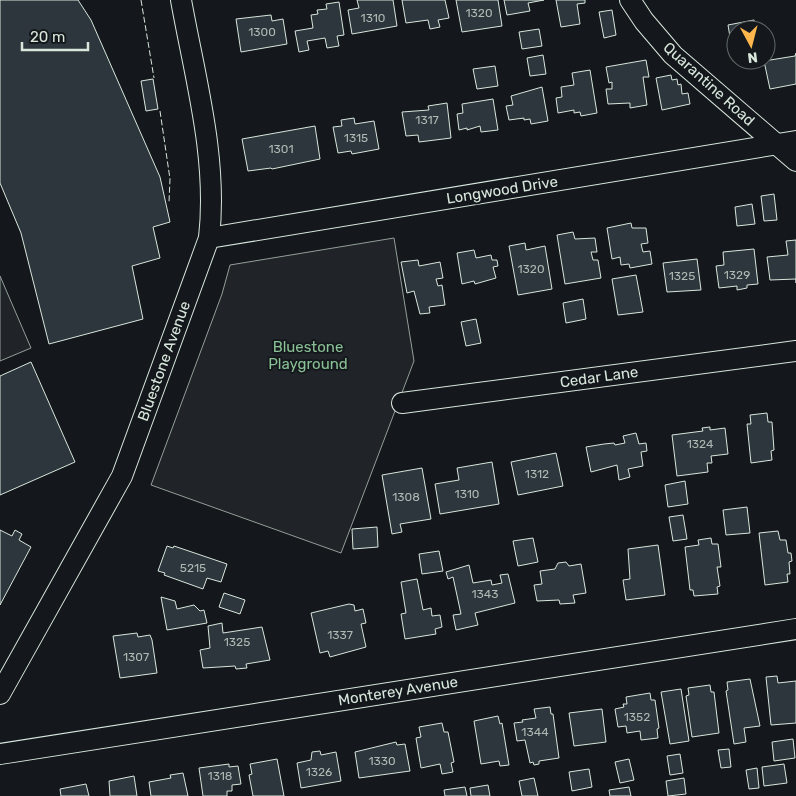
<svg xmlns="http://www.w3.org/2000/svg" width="796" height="796" font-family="Rubik,sans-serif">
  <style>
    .green { fill: #202428; stroke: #939e99 }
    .building { fill: #2c363c; stroke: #d8e6dc }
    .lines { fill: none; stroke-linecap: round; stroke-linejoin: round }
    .minor-casing { stroke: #d8e6dc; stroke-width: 22 }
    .minor { stroke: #14181c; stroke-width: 20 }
    .fence { stroke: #d8e6dc; stroke-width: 1; stroke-dasharray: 6 2.5; stroke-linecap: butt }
    .labels { text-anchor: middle; stroke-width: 4; stroke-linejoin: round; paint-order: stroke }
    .number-label { font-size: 12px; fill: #adbab4 }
    .street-label { font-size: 15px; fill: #d8e6dc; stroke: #14181c }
    .park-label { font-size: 15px; fill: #8ac095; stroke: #14181c }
  </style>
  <rect width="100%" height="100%" fill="#14181c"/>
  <g class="green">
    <polygon points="394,238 414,361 341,553 151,485 222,294 230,265"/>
    <polygon points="0,276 31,348 0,361"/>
  </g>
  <g class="building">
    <polygon points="0,0 78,0 91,20 160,177 170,222 153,227 160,258 132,266 143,319 49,344 21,233 0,183"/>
    <polygon points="357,0 393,0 397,26 352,34 348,10 359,8"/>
    <polygon points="402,0 445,0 449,18 438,20 440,27 430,29 428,20 406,23"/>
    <polygon points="456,0 498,0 502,26 462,32"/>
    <polygon points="504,0 544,0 528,3 530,11 507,15"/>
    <polygon points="556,0 585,0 585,3 577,4 580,24 561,27"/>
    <polygon points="339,2 344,35 337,36 339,46 327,48 325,38 307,41 309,50 299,52 295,31 313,28 311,15 318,14 317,10 327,9 326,4"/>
    <polygon points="612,10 616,35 604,38 599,12"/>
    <polygon points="271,15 272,21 283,19 287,44 241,52 236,19"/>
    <polygon points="754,20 756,30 736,30 736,49 732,49 728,25"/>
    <polygon points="539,29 542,46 522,49 519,32"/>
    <polygon points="796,53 796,84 770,89 764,61 795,56"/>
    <polygon points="543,55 546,74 530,76 527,58"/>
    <polygon points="646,60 649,77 643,77 647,105 630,108 630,103 608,104 606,89 612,89 612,82 609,83 606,67"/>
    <polygon points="495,66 498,86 477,89 473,69"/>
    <polygon points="590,70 597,113 581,116 580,112 574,113 574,110 558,113 556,98 562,97 561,87 574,85 572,73"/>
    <polygon points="671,75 672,80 677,79 678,85 681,84 682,94 688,93 690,104 662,110 656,78"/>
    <polygon points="153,79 158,109 146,111 141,81"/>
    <polygon points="542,87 548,121 531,124 530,119 524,120 524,118 509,120 506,106 513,105 511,96"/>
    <polygon points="493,99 498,130 481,132 480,126 467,130 467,128 459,130 457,114 463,113 462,104"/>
    <polygon points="447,103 451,138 419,142 418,135 406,136 402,112 429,110 428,106"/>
    <polygon points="354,118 355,124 374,121 379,149 352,154 351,151 338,153 333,127 342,126 341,120"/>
    <polygon points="315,126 320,159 272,169 271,168 248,171 242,139"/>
    <polygon points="774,194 777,220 764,221 761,196"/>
    <polygon points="752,204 755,224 737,226 735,207"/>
    <polygon points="631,223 632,228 646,228 648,243 641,244 643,252 650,251 652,264 630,268 629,264 621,265 620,257 612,259 607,228"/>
    <polygon points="573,232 575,239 595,238 597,252 591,252 593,260 598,260 601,278 565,284 557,235"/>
    <polygon points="796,240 796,283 796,279 770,280 767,257 788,255 786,241"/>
    <polygon points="525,243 526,250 545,246 552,289 518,295 509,246"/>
    <polygon points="754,249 758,284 747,285 747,288 737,290 737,286 719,288 716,266 724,265 723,252"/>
    <polygon points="474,250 476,258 491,255 492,260 497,260 498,266 493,267 496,278 475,284 474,281 462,284 457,253"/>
    <polygon points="697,259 701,290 667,292 663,263"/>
    <polygon points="418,260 419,266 440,262 443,278 436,279 438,286 442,285 445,305 429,307 430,313 420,314 414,291 407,293 401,262"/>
    <polygon points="636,275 643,312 618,315 612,279"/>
    <polygon points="583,299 586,319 566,323 563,303"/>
    <polygon points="476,319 481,343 466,346 461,322"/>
    <polygon points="31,362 75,462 0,495 0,376"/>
    <polygon points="767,413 768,422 772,422 774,450 771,451 772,460 751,463 747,424 751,424 750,415"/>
    <polygon points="710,427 710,430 725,428 728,454 711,456 712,463 707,463 708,472 677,476 672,435 703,431 702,428"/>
    <polygon points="636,433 639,444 646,443 647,451 641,452 643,466 628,469 630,477 619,480 617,465 591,472 586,447 604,444 614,443 615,445 625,443 623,436"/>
    <polygon points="556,453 563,486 518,495 511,462"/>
    <polygon points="492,462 499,504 440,514 435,484 459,480 457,468"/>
    <polygon points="422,468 431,519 400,524 402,532 392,534 382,475"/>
    <polygon points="685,481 688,504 668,507 665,485"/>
    <polygon points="747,507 750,533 726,535 723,510"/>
    <polygon points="683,515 687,539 673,541 669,517"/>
    <polygon points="377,527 378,547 353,549 352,529"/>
    <polygon points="0,530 12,536 15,530 22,534 19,540 31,547 0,605"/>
    <polygon points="778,531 780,540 786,540 788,553 791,553 792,561 789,562 790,574 787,574 788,582 765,585 759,533"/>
    <polygon points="533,538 538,562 518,566 513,541"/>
    <polygon points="711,538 712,544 718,544 721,567 717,567 720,586 717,587 718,594 694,596 693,590 690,590 685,547 699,545 698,540"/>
    <polygon points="658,545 665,595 626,600 623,580 630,579 628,549"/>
    <polygon points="167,546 173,548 174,546 227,564 221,582 207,578 203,589 164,575 165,573 158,571"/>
    <polygon points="439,551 443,571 422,574 419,554"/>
    <polygon points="566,562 569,566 581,564 586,593 573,595 575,603 560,604 559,600 537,601 534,585 542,584 540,571 555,569 558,563"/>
    <polygon points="469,565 473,583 491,580 492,585 502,583 500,575 508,574 515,603 475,613 478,625 456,630 453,615 461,614 453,577 448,579 446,572"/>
    <polygon points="417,579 423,610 431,608 432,616 440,615 442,627 435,629 436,634 405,639 401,614 406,613 401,582"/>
    <polygon points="224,593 245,600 240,614 219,607"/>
    <polygon points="161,597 175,601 177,609 194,605 200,611 204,610 207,623 167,630"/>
    <polygon points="349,604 354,605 355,611 363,609 366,623 361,624 366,647 330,657 328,651 320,653 311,613"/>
    <polygon points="222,623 223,633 262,627 270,660 246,664 247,668 236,669 235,666 203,668 200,650 210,648 208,626"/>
    <polygon points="137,633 138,637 150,635 152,640 157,673 120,678 113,636"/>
    <polygon points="777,676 778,683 796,681 796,723 771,725 766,677"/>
    <polygon points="750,679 760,726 744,728 746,742 734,744 726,691 728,690 727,682"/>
    <polygon points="710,685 711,692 714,692 719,733 692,737 686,696 689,695 688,688"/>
    <polygon points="681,689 689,741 670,744 661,692"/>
    <polygon points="650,693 651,700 655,700 659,728 657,729 658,738 641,740 640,731 627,733 626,726 618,727 615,709 624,707 623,704 627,704 626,697"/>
    <polygon points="550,707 551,714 553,714 559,758 539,761 539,764 534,765 533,762 530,763 525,740 517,741 514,723 523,722 522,720 536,718 534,709"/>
    <polygon points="602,709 606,742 574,746 569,713"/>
    <polygon points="498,716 500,724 502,723 509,765 500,766 499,761 481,764 474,721"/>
    <polygon points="442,723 444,732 448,732 454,762 451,763 453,772 442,774 440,764 421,768 416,738 421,737 419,727"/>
    <polygon points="793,739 795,758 774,761 772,742"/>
    <polygon points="396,742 397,745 405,744 410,771 359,778 355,752"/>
    <polygon points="729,749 731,767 721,768 718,750"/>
    <polygon points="320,751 321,755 336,752 341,781 301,788 297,763 311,760 312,752"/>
    <polygon points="680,754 683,773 670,775 667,756"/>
    <polygon points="277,759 284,796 253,796 249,775 252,774 250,764"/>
    <polygon points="629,759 634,780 620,783 615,762"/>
    <polygon points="229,764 229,767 238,766 241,784 232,785 232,791 227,791 227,796 203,796 199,768"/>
    <polygon points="784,764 787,783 764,786 762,767"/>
    <polygon points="757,768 759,788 749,789 746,770"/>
    <polygon points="589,769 592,787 572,791 569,772"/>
    <polygon points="183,773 188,796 151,796 149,782 171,778 170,775"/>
    <polygon points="134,776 137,796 110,796 109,781"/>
    <polygon points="534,778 538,796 522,796 519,781"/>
    <polygon points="684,778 686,794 668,796 666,781"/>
    <polygon points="86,784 89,796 61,796 60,789"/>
    <polygon points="488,785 490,796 471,796 470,788"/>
    <polygon points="465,787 467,796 445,796 444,790"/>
    <polygon points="629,787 631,796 610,796 609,790"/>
  </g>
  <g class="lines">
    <g class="minor-casing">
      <g id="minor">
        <polyline points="630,0 644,21 673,55 796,161"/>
        <polyline points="209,238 796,141"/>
        <polyline points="402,403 796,351"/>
        <path d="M0,694L122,476L209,238C218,158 195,78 181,0"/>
        <polyline points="0,754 796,629"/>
      </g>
    </g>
    <use href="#minor" class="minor"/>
    <g class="fence">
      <polyline points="141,0 154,78"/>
      <polyline points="160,111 170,179 169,202"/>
    </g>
  </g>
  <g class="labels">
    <g class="number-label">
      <text x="479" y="17">1320</text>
      <text x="373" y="22">1310</text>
      <text x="262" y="36">1300</text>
      <text x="427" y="124">1317</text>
      <text x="356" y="142">1315</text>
      <text x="281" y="153">1301</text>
      <text x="531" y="273">1320</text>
      <text x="737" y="279">1329</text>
      <text x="682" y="280">1325</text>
      <text x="700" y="448">1324</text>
      <text x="537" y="478">1312</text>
      <text x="467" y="498">1310</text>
      <text x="406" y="501">1308</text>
      <text x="193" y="572">5215</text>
      <text x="485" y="598">1343</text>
      <text x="340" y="639">1337</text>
      <text x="237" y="646">1325</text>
      <text x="136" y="661">1307</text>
      <text x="637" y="721">1352</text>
      <text x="535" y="736">1344</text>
      <text x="382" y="765">1330</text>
      <text x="319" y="776">1326</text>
      <text x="220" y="780">1318</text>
    </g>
    <g class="street-label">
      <text transform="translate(709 84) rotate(42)" y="5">Quarantine Road</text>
      <text transform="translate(502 190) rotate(-9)" y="5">Longwood Drive</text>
      <text transform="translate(164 361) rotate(-70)" y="5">Bluestone Avenue</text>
      <text transform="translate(599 377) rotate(-8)" y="5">Cedar Lane</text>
      <text transform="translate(398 691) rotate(-9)" y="5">Monterey Avenue</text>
    </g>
    <g class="park-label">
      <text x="308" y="352">Bluestone<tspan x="308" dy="17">Playground</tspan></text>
    </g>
  </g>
  <g transform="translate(751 45) rotate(173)"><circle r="24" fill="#14181c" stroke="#626a69"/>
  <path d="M0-4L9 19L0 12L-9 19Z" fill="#ffb74d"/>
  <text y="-8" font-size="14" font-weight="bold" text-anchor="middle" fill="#d8e6dc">N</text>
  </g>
  <path d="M22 42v8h66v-8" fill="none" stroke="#d8e6dc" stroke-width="2.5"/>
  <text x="30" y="42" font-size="15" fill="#d8e6dc" stroke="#14181c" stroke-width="4" paint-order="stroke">20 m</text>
</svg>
